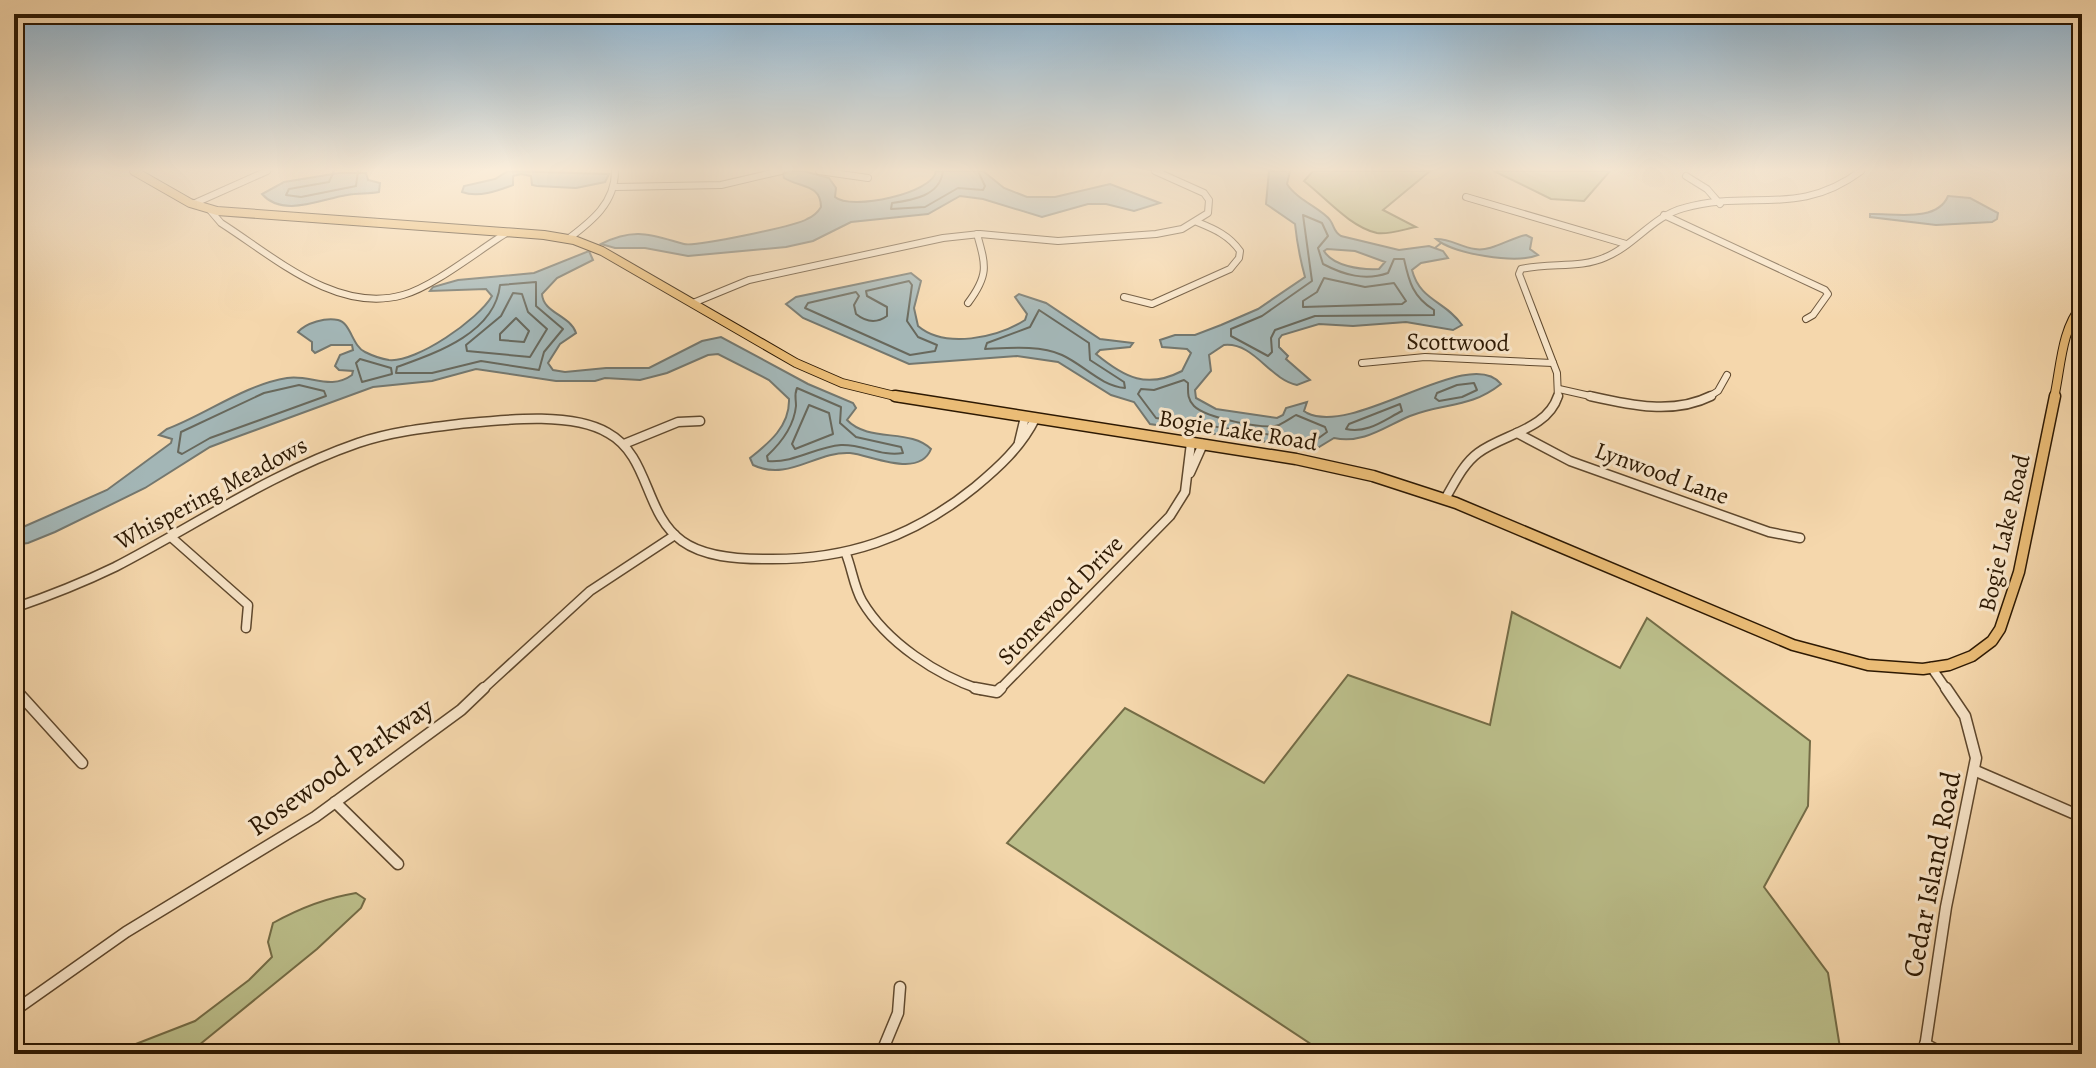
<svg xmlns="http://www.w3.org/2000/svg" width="2096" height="1068" font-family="Alegreya,serif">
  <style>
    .green { fill: #bbbe8a; stroke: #746c46; stroke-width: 2 }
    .water { fill: #a3b6b6; stroke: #74776e; stroke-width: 2; fill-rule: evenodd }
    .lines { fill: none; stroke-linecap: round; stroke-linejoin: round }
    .shore { stroke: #68685c; stroke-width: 2 }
    .stream { stroke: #74776e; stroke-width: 2 }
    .minor-far2-casing { stroke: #5f482d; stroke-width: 8 }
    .minor-far1-casing { stroke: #5f482d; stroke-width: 11 }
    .minor-casing { stroke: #5f482d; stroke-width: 13 }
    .major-far1-casing { stroke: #2d1903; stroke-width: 10 }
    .major-casing { stroke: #2d1903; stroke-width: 13 }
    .minor-far2 { stroke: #f8e5c9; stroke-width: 6 }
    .minor-far1 { stroke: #f8e5c9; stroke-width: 8 }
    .minor { stroke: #f8e5c9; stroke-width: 10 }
    .major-far1 { stroke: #eabc76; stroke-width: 8 }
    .major { stroke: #eabc76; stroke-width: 10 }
    .labels { text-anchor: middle; stroke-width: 6; stroke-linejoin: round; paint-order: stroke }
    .street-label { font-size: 24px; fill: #2d1903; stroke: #f8e5c9 }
    .near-street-label { font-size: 28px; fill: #2d1903; stroke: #f8e5c9 }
  </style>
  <rect width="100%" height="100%" fill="#f5d7ac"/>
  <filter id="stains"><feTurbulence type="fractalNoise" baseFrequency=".0025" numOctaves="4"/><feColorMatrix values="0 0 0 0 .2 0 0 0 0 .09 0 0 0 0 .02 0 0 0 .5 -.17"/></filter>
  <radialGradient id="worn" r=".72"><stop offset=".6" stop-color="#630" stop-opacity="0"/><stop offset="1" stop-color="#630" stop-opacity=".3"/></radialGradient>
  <g class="green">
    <path d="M1313,171H1430L1383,210L1416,227C1405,229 1388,235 1377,233C1350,227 1326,198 1304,181Z"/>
    <polygon points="1494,171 1610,171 1584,201 1551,199"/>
    <polygon points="1512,612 1620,668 1647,618 1810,741 1808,806 1764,887 1828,973 1841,1054 1326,1054 1007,843 1125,708 1264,783 1348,675 1490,725"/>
    <path d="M356,893L365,899L361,908L317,949L188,1054H110L195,1021L249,980L272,957L268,942L273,923C300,908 325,898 356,893Z"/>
  </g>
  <g class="water">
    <path d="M508,171L609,174L605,182L576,188L537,186L532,185L531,176L521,174L513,176V185C497,191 478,198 462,192L464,186L495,179Z"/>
    <path d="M790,171H804L829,178L836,188L835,197C851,211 934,193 936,171H983L1004,188L1027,197H1055L1110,184L1160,203L1134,211L1106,204H1088L1042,217L983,199L960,196L928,214L851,222L813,241L786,247L688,256L645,248H615L601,244C635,227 651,235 684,244C695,247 796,226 807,219C812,217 818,212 821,207C821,184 801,188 784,178L783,174Z"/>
    <path d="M1269,171H1290L1287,184C1297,200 1322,209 1330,220C1335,227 1333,231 1341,236L1399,250L1429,246L1443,251L1448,258L1421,263L1412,270C1420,301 1446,301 1462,325L1453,330L1406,322L1353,326L1319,324L1282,335L1279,339V347L1288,356L1286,359L1310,380L1297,385C1269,379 1254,342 1224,345L1209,355L1211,371L1195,390L1196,398L1216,409L1277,418L1283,415L1286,408L1307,402L1304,411L1307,413C1355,437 1470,344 1501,384C1469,409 1445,402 1410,416C1384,427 1364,444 1334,438L1319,447L1306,448L1150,424L1134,402L1111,395L1058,362L1017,356L909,364L803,318L786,304L796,297L911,273L921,281L914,308L918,326C945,349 997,338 1025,320L1027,314L1015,297L1019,294L1046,303L1100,339L1133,343L1130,347L1100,350L1096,354C1125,378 1147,389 1182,371L1191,353L1187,349L1162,347L1160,340L1175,335H1195L1221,325L1258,309L1305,277C1300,259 1297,243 1295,224L1266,204ZM1327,249L1355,251L1385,262L1379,269C1360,270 1333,266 1324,251Z"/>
    <path d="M339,173H366L368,180L380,183L379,192C368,194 358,193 347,195C321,199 283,218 262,194L284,182Z"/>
    <path d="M1948,196L1970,198L1998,213L1997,219L1992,222L1936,225L1870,217V214C1893,213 1937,223 1948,196Z"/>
    <path d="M1526,235L1532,238L1530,249L1538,255C1516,264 1453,254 1436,239C1452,239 1460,247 1475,249C1491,252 1510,238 1526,235Z"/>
    <path d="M589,251L593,260L557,278L542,294C543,313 570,315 576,333L560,344L548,363L553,370L565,372L606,368H649L702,341L721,337L808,384L853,403L856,408L847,420C869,443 910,428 931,449C919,479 871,455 850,453C816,451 788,482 753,465L750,458C769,443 790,426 789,399L769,380L718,354L708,355L667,373L640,380L605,378L595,381H556L476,369L432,381L373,387L231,439L210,447L145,488L55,532L28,543L14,545V531L107,490L171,443L172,439L159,435L167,429C207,414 244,385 287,378C310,374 330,391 352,375L353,371L339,370L335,366L340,355L353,350L352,345H331L315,353L312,350V342L298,332C306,323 326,317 338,320C351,323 352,346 365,352C371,355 382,359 389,360C416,363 479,319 492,296L486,289L430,291L433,287L458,280L534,273Z"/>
  </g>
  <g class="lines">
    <g class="shore">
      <polyline points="334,171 329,182 289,189 286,195 301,197 356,186 358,171"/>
      <path d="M943,171C940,196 913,200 892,203L891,209L925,207L958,188L983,190L985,186L978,171"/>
      <path d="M1303,215L1322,223L1328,236L1318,248L1323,264C1344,275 1365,281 1388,273L1394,259H1404C1409,282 1413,297 1434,310V315L1315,316L1275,330L1271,338L1272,352L1268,356L1231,336V329L1262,316L1312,281Z"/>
      <polygon points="1324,278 1365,287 1394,283 1406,301 1402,304 1303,307 1303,301 1317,292"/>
      <path d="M909,281L912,285L907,321L918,337L937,345L935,351L910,355L805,308L808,303L856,292L859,296L854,305L856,314C866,322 876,324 887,316V307L867,296L866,291Z"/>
      <path d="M536,282V306L563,329L544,352L539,370L481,361L432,373H396L397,367C436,353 495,333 500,285Z"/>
      <polygon points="513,293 522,294 528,312 547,329 530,357 467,351 466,345 501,316"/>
      <path d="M1039,310L1089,343L1090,360L1124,382L1125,388C1101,386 1084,365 1062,355C1040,345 1009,348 985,349L987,343L1030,327Z"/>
      <polygon points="516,318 529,331 524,342 500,340 500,334"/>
      <polygon points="360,359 391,368 392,374 362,382 356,363"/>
      <path d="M1184,380L1188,383C1188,392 1187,399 1194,406C1206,418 1265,430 1279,425C1285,422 1291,418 1296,415L1325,427L1327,432L1316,440H1306L1156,418L1138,394L1141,389L1154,390Z"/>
      <polygon points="1474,383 1477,390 1462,397 1439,401 1435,398 1437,393 1457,385"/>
      <polygon points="299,385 324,391 326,396 210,438 182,454 178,452 181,432 264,393"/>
      <path d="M797,388L841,407L840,423L856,437L901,447L903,453C881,457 863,444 841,445C815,447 795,463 768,461L767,456C781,443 794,426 796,406C796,398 794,395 797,388Z"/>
      <path d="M1400,404L1402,411C1384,420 1367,434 1346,429L1349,424Z"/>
      <polygon points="809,405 829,413 833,434 795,449 792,444"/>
    </g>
    <polyline class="stream" points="1435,248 1441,243"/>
    <g class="minor-far2-casing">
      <g id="minor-far2">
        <polyline points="819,171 868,178"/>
        <polyline points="1686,176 1707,189 1720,204"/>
        <polyline points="616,187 721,185 781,171"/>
        <polyline points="1466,197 1626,244"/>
        <polyline points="193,204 267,171"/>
        <path d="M209,209L221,223C273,256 336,314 403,295C433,287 480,249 508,232"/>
        <polyline points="1664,215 1825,290 1828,294 1813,315 1806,319"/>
        <path d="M568,239C592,221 615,203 615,171"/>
        <path d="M1124,297L1152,304L1230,269L1239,258L1240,251C1229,235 1214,229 1197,222"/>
        <polyline points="693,303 749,280 943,238 980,234 1058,241 1156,234 1182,229 1208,213 1209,200 1204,193 1155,171"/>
        <path d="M968,303C989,275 986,266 977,234"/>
        <polyline points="1362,363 1425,357 1553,363"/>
        <polyline points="1559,389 1599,398"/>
        <path d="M1558,398L1557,373L1519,274L1521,269C1549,262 1580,269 1606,257C1635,245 1653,216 1684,208C1750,189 1798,218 1861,171"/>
        <polyline points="1707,398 1718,391 1727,375"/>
      </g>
    </g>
    <g class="minor-far1-casing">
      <g id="minor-far1">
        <path d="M1590,396C1630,405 1673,415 1711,396"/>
        <polyline points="1517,433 1570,461 1769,532 1800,538"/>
        <polyline points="1019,442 1025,417"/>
        <polyline points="624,444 678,422 700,421"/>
        <polyline points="1190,473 1203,444"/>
        <path d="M1445,499C1454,484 1463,464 1478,453C1503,434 1547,430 1558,396"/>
        <polyline points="171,537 248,605 246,628"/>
        <path d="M846,554C852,569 854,587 862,601C887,643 937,675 981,690"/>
        <path d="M14,608C49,596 82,583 115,567C196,525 271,473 358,443C390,432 425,428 459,424C501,420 571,411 608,433C650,456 644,514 682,541C704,557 737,559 763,559C845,561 912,538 975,487C999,467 1021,447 1035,419"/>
        <polyline points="1931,667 1947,690"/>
        <polyline points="14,688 16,690"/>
        <polyline points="482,690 590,591 675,535"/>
        <polyline points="999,690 1170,516 1185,492 1191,443"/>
      </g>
    </g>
    <g class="minor-casing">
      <g id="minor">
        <polyline points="14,688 82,763"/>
        <polyline points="975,688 997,692 1001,688"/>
        <polyline points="1976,771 2082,817"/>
        <polyline points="335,802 398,864"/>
        <polyline points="14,1011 126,932 315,817 461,710 484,688"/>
        <polyline points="1925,1044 1944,1054"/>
        <polyline points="881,1054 898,1013 900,987"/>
        <polyline points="1924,1054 1946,907 1976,758 1965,716 1946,688"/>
      </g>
    </g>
    <g class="major-far1-casing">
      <g id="major-far1">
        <polyline points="134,171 190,203 217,211 544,235 574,240 602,251 796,363 842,383 903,398"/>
        <path d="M2054,398C2061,367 2061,330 2082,305"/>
      </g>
    </g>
    <g class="major-casing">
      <polyline id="major" points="895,396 1296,459 1373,476 1456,503 1793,645 1868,665 1923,669 1949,665 1972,656 1992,641 2000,629 2019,572 2055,396"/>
    </g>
    <use href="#minor-far2" class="minor-far2"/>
    <use href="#minor-far1" class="minor-far1"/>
    <use href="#minor" class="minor"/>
    <use href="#major-far1" class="major-far1"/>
    <use href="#major" class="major"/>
  </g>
  <linearGradient id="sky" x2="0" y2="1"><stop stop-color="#8cb5d4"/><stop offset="0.53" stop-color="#faedda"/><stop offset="1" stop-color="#faedda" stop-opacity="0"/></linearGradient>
  <rect width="2096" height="320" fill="url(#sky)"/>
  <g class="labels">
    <g class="street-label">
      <text transform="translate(1458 342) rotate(1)" y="8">Scottwood</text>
      <text transform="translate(1238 430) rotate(9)" y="8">Bogie Lake Road</text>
      <text transform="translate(1662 473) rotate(20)" y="8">Lynwood Lane</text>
      <text transform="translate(211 493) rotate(-28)" y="8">Whispering Meadows</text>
      <text transform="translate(2004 533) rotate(-77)" y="8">Bogie Lake Road</text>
      <text transform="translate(1060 600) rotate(-46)" y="8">Stonewood Drive</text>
    </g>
    <g class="near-street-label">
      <text transform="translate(340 766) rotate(-35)" y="10">Rosewood Parkway</text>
      <text transform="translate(1931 874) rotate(-79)" y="10">Cedar Island Road</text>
    </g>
  </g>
  <rect width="2096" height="1068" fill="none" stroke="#f5d7ac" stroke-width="48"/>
  <rect x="16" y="16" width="2064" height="1036" fill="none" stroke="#2d1903" stroke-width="4"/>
  <rect x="24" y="24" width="2048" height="1020" fill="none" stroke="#2d1903" stroke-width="2"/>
  <rect width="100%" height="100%" filter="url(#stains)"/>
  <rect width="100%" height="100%" fill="url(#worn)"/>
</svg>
